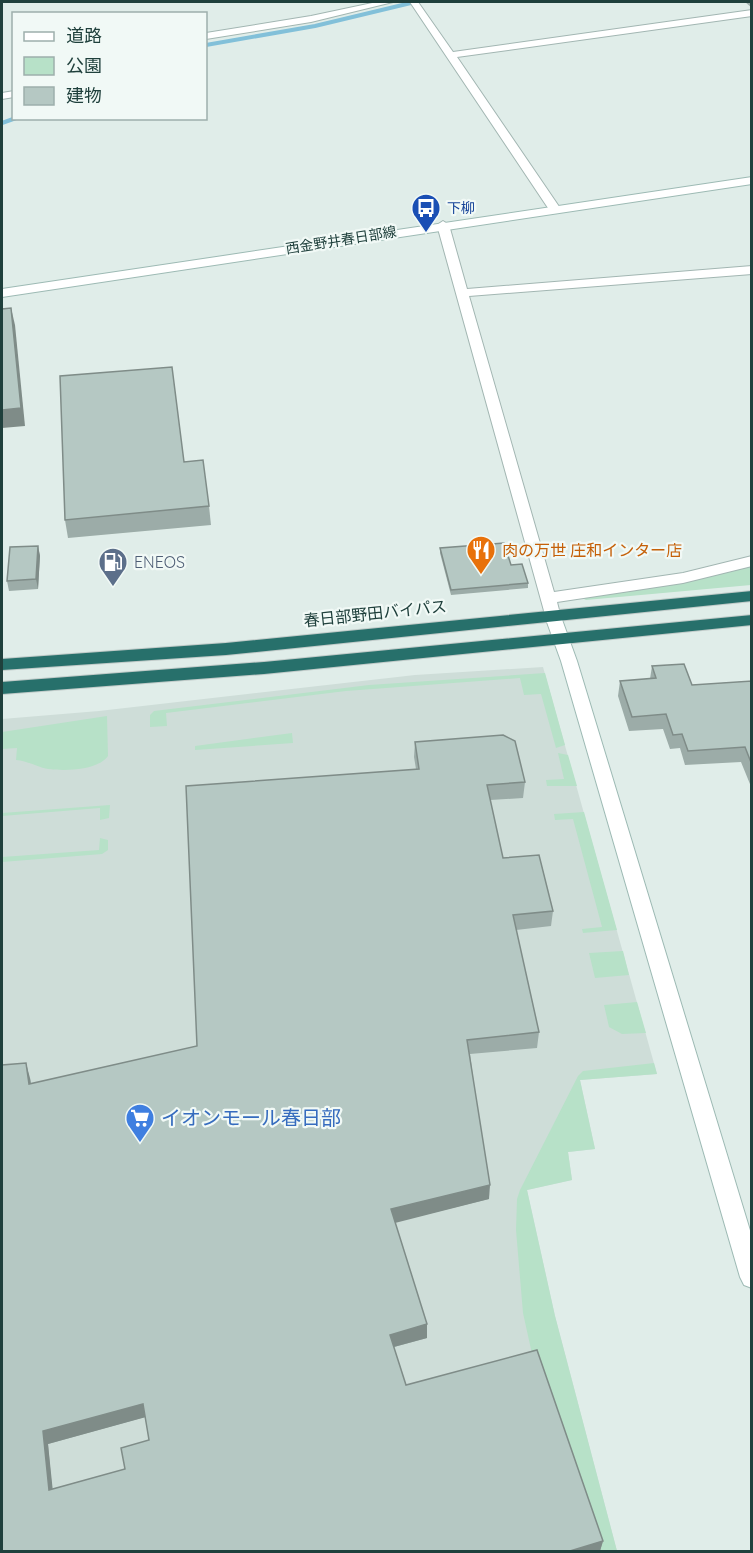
<svg xmlns="http://www.w3.org/2000/svg" width="753" height="1553" font-family="Quicksand,'Noto Sans JP',sans-serif">
  <style>
    .built { fill: #ceddd8 }
    .green { fill: #b7e1c8 }
    .lines { fill: none; stroke-linecap: round; stroke-linejoin: round }
    .stream { stroke: #82c0d9; stroke-width: 4 }
    .street-casing { stroke: #a2b6b2; stroke-width: 2 }
    .secondary-casing { stroke: #9dbab4; stroke-width: 2 }
    .highway-casing { stroke: #c0cac8; stroke-width: 2 }
    .street { fill: #fff; fill-rule: evenodd }
    .secondary { fill: #fff; fill-rule: evenodd }
    .highway { fill: #27706b; fill-rule: evenodd }
    .wall { fill: #9caca8; fill-rule: evenodd }
    .shaded-wall { fill: #7f8c88 }
    .building { fill: #b5c8c3; stroke: #7f8c88; stroke-width: 1.5; fill-rule: evenodd }
    .labels { text-anchor: middle; stroke-width: 4.5; stroke-linejoin: round; paint-order: stroke }
    .far-transit-label { font-size: 14px; fill: #164399; stroke: #f1f9f6; text-anchor: start }
    .far-street-label { font-size: 14px; fill: #1f403c; stroke: #f1f9f6 }
    .food-label { font-size: 16px; fill: #c56008; stroke: #f1f9f6; text-anchor: start }
    .service-label { font-size: 16px; fill: #4e5e75; stroke: #f1f9f6; text-anchor: start }
    .street-label { font-size: 16px; fill: #1f403c; stroke: #f1f9f6 }
    .near-shop-label { font-size: 20px; fill: #366cbe; stroke: #f1f9f6; text-anchor: start }
  </style>
  <rect width="100%" height="100%" fill="#e0ede9"/>
  <polygon class="built" points="543,667 657,1074 580,1080 595,1149 568,1152 572,1180 527,1190 555,1316 617,1551 2,1552 2,719 99,711 415,675"/>
  <g class="green">
    <polygon points="751,556 751,585 586,600 582,598 666,583"/>
    <polygon points="545,673 565,745 556,748 541,694 524,695 520,678 346,691 166,713 167,726 150,727 150,715 154,711 369,685"/>
    <path d="M107,716L108,756C97,771 64,771 48,769C37,767 28,761 16,760L17,748L2,749V732Z"/>
    <polygon points="292,733 293,743 195,750 195,746"/>
    <polygon points="558,753 568,755 577,786 547,786 546,780 564,779"/>
    <polygon points="110,805 109,818 100,820 100,808 2,816 2,813"/>
    <polygon points="584,812 617,930 583,933 582,929 602,927 573,819 555,820 554,814"/>
    <polygon points="100,838 108,840 108,850 102,854 2,862 2,857 99,850"/>
    <polygon points="623,951 629,975 595,978 589,953"/>
    <polygon points="637,1002 646,1033 622,1034 609,1027 604,1005"/>
    <polygon points="654,1063 657,1074 580,1080 595,1149 568,1152 572,1180 527,1190 555,1316 617,1551 599,1551 534,1363 523,1313 516,1230 517,1199 520,1190 578,1076 583,1071"/>
  </g>
  <g class="lines">
    <g class="stream">
      <polyline points="206,45 315,26 415,2"/>
      <polyline points="2,123 16,118"/>
    </g>
    <g class="street-casing">
      <g id="street">
        <polygon points="377,2 393,2 311,22 206,39 206,33 311,16"/>
        <polygon points="410,2 418,2 453,52 752,10 752,16 457,57 560,208 554,212 548,208"/>
        <polygon points="14,91 14,97 2,99 2,93"/>
        <polygon points="443,221 449,225 467,289 752,266 752,274 469,296 554,592 683,573 752,556 752,566 683,583 557,602 560,614 558,618 546,618 437,225"/>
      </g>
    </g>
    <g class="secondary-casing">
      <g id="secondary">
        <polygon points="752,177 752,184 2,297 2,289"/>
        <polygon points="552,609 560,614 577,661 752,1237 752,1288 744,1285 740,1277 561,661 544,614"/>
      </g>
    </g>
    <g class="highway-casing">
      <g id="highway">
        <polygon points="752,591 752,601 226,655 2,670 2,659 226,643"/>
        <polygon points="752,615 752,625 264,674 2,694 2,682 264,662"/>
      </g>
    </g>
    <use href="#street" class="street"/>
    <use href="#secondary" class="secondary"/>
    <use href="#highway" class="highway"/>
  </g>
  <g class="wall">
    <polygon points="745,2 752,2 752,8"/>
    <polygon points="184,462 209,506 211,525 68,538 65,520"/>
    <polygon points="38,546 40,556 38,589 9,591 7,581"/>
    <polygon points="440,548 511,565 528,583 528,588 451,595 440,553"/>
    <polygon points="652,666 692,685 752,681 752,789 741,762 685,765 680,748 670,749 663,729 629,731 618,696 620,681 650,679"/>
    <path d="M415,742L525,782L523,798L490,800L503,858L553,911L551,926L516,930L539,1032L537,1048L470,1054L489,1199L395,1222L427,1324V1338L394,1347L406,1385L603,1541L600,1551H2L30,1078L31,1084L197,1046L416,769L414,757ZM145,1417L149,1440L125,1469L52,1489L48,1444Z"/>
  </g>
  <g class="shaded-wall">
    <polygon points="11,308 15,325 25,426 2,428 2,410"/>
    <polygon points="38,546 40,556 38,589 36,579"/>
    <polygon points="26,1063 30,1078 33,1099 29,1084"/>
    <polygon points="490,1185 489,1199 391,1224 391,1209"/>
    <polygon points="427,1324 427,1338 390,1348 390,1335"/>
    <polygon points="143,1404 146,1417 48,1444 54,1502 49,1490 43,1431"/>
    <polygon points="603,1541 600,1551 570,1551"/>
  </g>
  <g class="building">
    <polygon points="11,308 21,408 2,410 2,309"/>
    <polygon points="172,367 184,462 203,460 209,506 65,520 60,376"/>
    <polygon points="504,543 511,565 522,564 528,583 451,590 440,548"/>
    <polygon points="38,546 36,579 7,581 10,547"/>
    <polygon points="684,664 692,685 752,681 752,765 745,747 688,751 682,734 673,735 666,714 632,717 620,681 656,678 652,666"/>
    <path d="M503,735L515,741L525,782L487,785L503,858L539,855L553,911L513,915L539,1032L467,1040L490,1185L391,1209L427,1324L390,1335L406,1385L537,1350L603,1541L570,1551H2V1065L26,1063L29,1084L197,1046L186,786L419,769L415,742ZM143,1404L149,1440L121,1448L125,1469L49,1490L43,1431Z"/>
  </g>
  <defs>
    <g id="bus-pin" transform="scale(1.5)"><path d="M0 17L-7.5 6A9.5 9.5 0 1 1 7.5 6Z" fill="#1a4fb4" stroke="#f1f9f6"/><path d="M-5-6H5V4H4V6H2V4H-2V6H-4V4H-5ZM-3.5-4V0h7V-4ZM-3.5 1.2v1.5H-2V1.2ZM2 1.2v1.5H3.5V1.2Z" fill="#fff"/></g>
    <g id="restaurant-pin" transform="scale(1.5)"><path d="M0 17L-7.5 6A9.5 9.5 0 1 1 7.5 6Z" fill="#e8710a" stroke="#f1f9f6"/><path d="M-5-6h1v4h1v-4h1v4h1v-4h1v5L-1.5 .5V6h-2V.5L-5-1ZM5-6V6H3V1.5H1.5Q1.5-4 5-6Z" fill="#fff"/></g>
    <g id="fuel-pin" transform="scale(1.5)"><path d="M0 17L-7.5 6A9.5 9.5 0 1 1 7.5 6Z" fill="#5c6f8a" stroke="#f1f9f6"/><path d="M-5.5-6h7V0h2V4h1.3V-2.5L3-4.5l.8-.8L6-3V5H2.5V1h-1V6h-7ZM-4.2-4.7v3.2H.2V-4.7Z" fill="#fff"/></g>
    <g id="supermarket-pin" transform="scale(1.5)"><path d="M0 17L-7.5 6A9.5 9.5 0 1 1 7.5 6Z" fill="#3f7fe0" stroke="#f1f9f6"/><path d="M-6-5.5h2.5l.6 2H6L4.5 2H-2.5L-4.4-4H-6ZM-1.5 3.2a1.3 1.3 0 1 0 .1 0ZM3 3.2a1.3 1.3 0 1 0 .1 0Z" fill="#fff"/></g>
  </defs>
  <g fill-rule="evenodd">
    <use href="#bus-pin" x="426" y="208"/>
    <use href="#restaurant-pin" x="481" y="550"/>
    <use href="#fuel-pin" x="113" y="562"/>
    <use href="#supermarket-pin" x="140" y="1118"/>
  </g>
  <g class="labels">
    <g class="far-transit-label">
      <text x="447" y="213">下柳</text>
    </g>
    <g class="far-street-label">
      <text transform="translate(341 240) rotate(-9)" y="5">西金野井春日部線</text>
    </g>
    <g class="food-label">
      <text x="502" y="556">肉の万世 庄和インター店</text>
    </g>
    <g class="service-label">
      <text x="134" y="568">ENEOS</text>
    </g>
    <g class="street-label">
      <text transform="translate(375 613) rotate(-6)" y="6">春日部野田バイパス</text>
    </g>
    <g class="near-shop-label">
      <text x="161" y="1125">イオンモール春日部</text>
    </g>
  </g>
  <rect width="753" height="1553" fill="none" stroke="#1f403c" stroke-width="6"/>
  <rect x="12" y="12" width="195" height="108" fill="#f1f9f6" stroke="#9dafac" stroke-width="1.5"/>
  <rect x="24" y="32" width="30" height="9" fill="#ffffff" stroke="#9dafac" stroke-width="1.5"/>
  <text x="66" y="42" font-size="18" fill="#1f403c">道路</text>
  <rect x="24" y="57" width="30" height="18" fill="#b7e1c8" stroke="#9dafac" stroke-width="1.5"/>
  <text x="66" y="72" font-size="18" fill="#1f403c">公園</text>
  <rect x="24" y="87" width="30" height="18" fill="#b5c8c3" stroke="#9dafac" stroke-width="1.5"/>
  <text x="66" y="102" font-size="18" fill="#1f403c">建物</text>
</svg>
